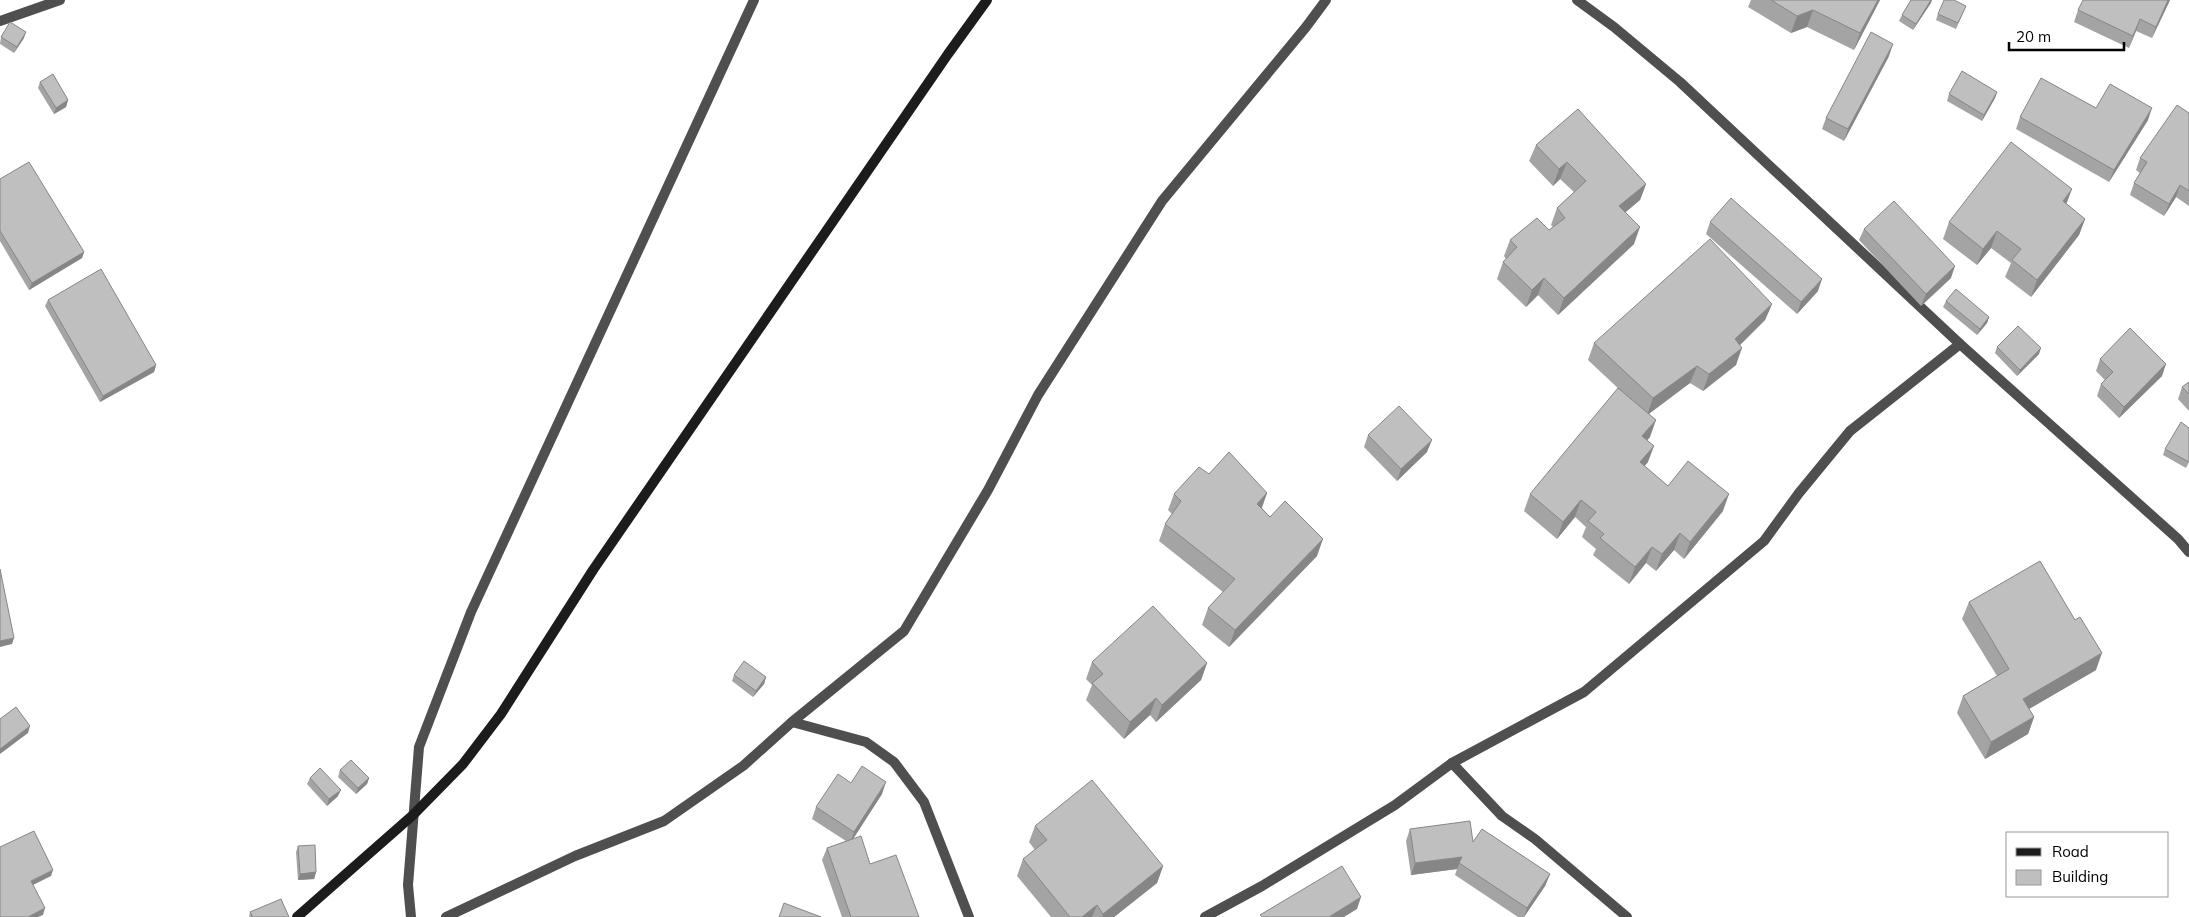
<svg xmlns="http://www.w3.org/2000/svg" width="2189" height="917" font-family="Mulish,sans-serif">
  <style>
    .lines { fill: none; stroke-linecap: round; stroke-linejoin: round }
    .street { stroke: #4f4f4f; stroke-width: 10 }
    .secondary { stroke: #1c1c1c; stroke-width: 10 }
    .wall { fill: #a4a4a4 }
    .shaded-wall { fill: #868686 }
    .building { fill: #bfbfbf; stroke: #868686 }
  </style>
  <rect width="100%" height="100%" fill="#fff"/>
  <g class="lines">
    <g class="street">
      <polyline points="1577,0 1614,27 1680,82 1960,344 2178,539 2189,552"/>
      <polyline points="0,21 60,0"/>
      <polyline points="792,722 866,742 894,762 924,802 969,917"/>
      <polyline points="1452,763 1502,816 1535,839 1627,917"/>
      <polyline points="411,917 408,885 419,747 471,612 754,0"/>
      <polyline points="446,917 575,856 664,821 743,766 792,722 904,631 988,490 1038,395 1162,201 1306,27 1326,0"/>
      <polyline points="1205,917 1262,886 1395,805 1452,763 1584,692 1764,541 1799,493 1850,431 1960,344"/>
    </g>
    <polyline class="secondary" points="297,917 413,815 463,764 501,714 593,570 948,54 987,0"/>
  </g>
  <g class="wall">
    <polygon points="1751,0 1880,0 1854,50 1807,27 1791,33 1748,7"/>
    <polygon points="1911,0 1932,0 1913,30 1899,21 1902,15"/>
    <polygon points="2170,0 2152,38 2136,31 2129,48 2074,22 2078,10"/>
    <polygon points="1966,6 1956,29 1936,20 1938,14"/>
    <polygon points="1,37 24,38 14,53 0,44"/>
    <polygon points="1889,56 1844,141 1822,129 1826,118"/>
    <polygon points="40,82 68,100 66,107 54,114 38,88"/>
    <polygon points="1997,92 1995,98 1982,121 1947,101 1949,94"/>
    <polygon points="2096,108 2148,120 2109,182 2016,129 2020,117"/>
    <polygon points="2189,113 2189,206 2176,197 2164,216 2130,195 2134,183 2140,173 2136,170 2140,158"/>
    <polygon points="1536,145 1646,184 1640,200 1625,212 1634,244 1558,315 1538,295 1526,307 1497,279 1503,262 1506,259 1504,256 1510,240 1549,230 1553,227 1551,225 1557,208 1574,192 1560,179 1553,186 1529,161"/>
    <polygon points="0,179 84,252 82,258 29,290 0,241"/>
    <polygon points="2066,204 2085,219 2079,235 2031,297 2005,277 2011,263 1991,248 1977,265 1943,239 1949,222"/>
    <polygon points="1710,222 1818,291 1797,314 1706,234"/>
    <polygon points="1864,229 1951,278 1921,306 1859,240"/>
    <polygon points="48,300 156,365 154,372 100,402 45,306"/>
    <polygon points="1946,301 1989,317 1987,323 1977,335 1943,307"/>
    <polygon points="1772,304 1765,320 1740,345 1736,365 1703,391 1690,383 1649,414 1650,437 1647,440 1648,462 1644,466 1668,486 1723,511 1684,559 1674,550 1656,571 1646,563 1629,584 1593,555 1596,549 1582,537 1586,527 1575,517 1557,539 1524,511 1530,494 1621,391 1588,360 1594,343"/>
    <polygon points="1997,347 2039,354 2017,376 1995,353"/>
    <polygon points="2100,359 2162,376 2119,418 2097,396 2101,384 2105,380 2096,371"/>
    <polygon points="2189,382 2189,411 2178,399 2182,387"/>
    <polygon points="2189,428 2189,462 2186,468 2163,455 2165,449"/>
    <polygon points="1368,435 1427,452 1397,481 1364,447"/>
    <polygon points="1209,474 1267,493 1262,508 1270,517 1317,556 1229,647 1202,625 1208,608 1223,592 1159,541 1165,524 1172,514 1168,510 1174,494"/>
    <polygon points="1969,602 2096,670 2029,709 2034,717 2028,734 1985,759 1957,713 1963,696 1997,676 1962,619"/>
    <polygon points="1092,662 1207,663 1201,680 1156,722 1150,715 1124,739 1086,700 1092,685 1086,679"/>
    <polygon points="734,675 766,677 764,684 753,697 732,681"/>
    <polygon points="340,770 369,778 367,784 356,794 338,777"/>
    <polygon points="310,778 338,796 327,806 307,784"/>
    <polygon points="851,783 882,794 852,839 870,864 919,917 842,917 822,860 827,848 846,841 812,819 816,807"/>
    <polygon points="1035,826 1163,866 1157,883 1114,917 1051,917 1017,876 1023,859 1035,850 1029,842"/>
    <polygon points="1410,829 1473,842 1550,874 1545,886 1524,917 1518,917 1455,875 1457,869 1411,875 1406,841"/>
    <polygon points="298,846 316,872 314,879 298,880 296,852"/>
    <polygon points="250,912 289,917 249,917"/>
  </g>
  <g class="shaded-wall">
    <polygon points="1878,0 1880,0 1854,50 1860,33"/>
    <polygon points="1931,0 1932,0 1931,3 1913,30 1916,24"/>
    <polygon points="2168,0 2170,0 2152,38 2156,27"/>
    <polygon points="1813,10 1807,27 1791,33 1797,16"/>
    <polygon points="2140,19 2136,31 2129,48 2133,36"/>
    <polygon points="26,32 24,38 14,53 17,47"/>
    <polygon points="1893,44 1889,56 1844,141 1848,129"/>
    <polygon points="1997,92 1995,98 1982,121 1984,115"/>
    <polygon points="68,100 66,107 54,114 56,108"/>
    <polygon points="2152,108 2148,120 2109,182 2114,170"/>
    <polygon points="1567,162 1560,179 1553,186 1559,169"/>
    <polygon points="1646,184 1640,200 1613,223 1619,206"/>
    <polygon points="2180,185 2176,197 2164,216 2169,204"/>
    <polygon points="2072,189 2066,205 2063,201"/>
    <polygon points="2085,219 2079,235 2031,297 2037,280"/>
    <polygon points="1640,227 1634,244 1558,315 1564,298"/>
    <polygon points="1997,231 1991,248 1977,265 1983,249"/>
    <polygon points="84,252 82,258 29,290 32,283"/>
    <polygon points="1955,266 1951,278 1921,306 1926,294"/>
    <polygon points="1544,278 1538,295 1526,307 1532,290"/>
    <polygon points="1822,279 1818,291 1797,314 1801,302"/>
    <polygon points="1772,304 1765,320 1729,356 1735,339"/>
    <polygon points="1989,317 1987,323 1977,335 1980,329"/>
    <polygon points="1742,348 1736,365 1703,391 1709,374"/>
    <polygon points="2041,348 2039,354 2017,376 2020,370"/>
    <polygon points="2166,364 2162,376 2119,418 2124,407"/>
    <polygon points="156,365 154,372 100,402 103,396"/>
    <polygon points="1697,366 1690,383 1647,415 1653,398"/>
    <polygon points="1656,420 1650,437 1636,453 1642,436"/>
    <polygon points="1432,440 1427,452 1397,481 1401,469"/>
    <polygon points="1654,446 1648,462 1634,479 1640,462"/>
    <polygon points="1267,493 1261,509 1257,504"/>
    <polygon points="1729,494 1723,511 1684,559 1690,542"/>
    <polygon points="1581,500 1575,517 1557,539 1563,522"/>
    <polygon points="1680,533 1674,550 1656,571 1662,554"/>
    <polygon points="1323,539 1317,556 1229,647 1235,630"/>
    <polygon points="1652,547 1646,563 1629,584 1635,567"/>
    <polygon points="14,638 12,644 0,647 0,641"/>
    <polygon points="2102,653 2096,670 2017,716 2023,699"/>
    <polygon points="1207,663 1201,680 1156,722 1162,705"/>
    <polygon points="766,677 764,684 753,697 756,691"/>
    <polygon points="1156,698 1150,715 1124,739 1130,722"/>
    <polygon points="2034,717 2028,734 1985,759 1991,742"/>
    <polygon points="30,726 28,733 0,754 0,749"/>
    <polygon points="369,778 367,784 356,794 358,788"/>
    <polygon points="886,782 882,794 850,844 854,832"/>
    <polygon points="341,790 338,796 327,806 329,799"/>
    <polygon points="1462,857 1457,869 1411,875 1415,863"/>
    <polygon points="1163,866 1157,883 1114,917 1102,917 1103,914"/>
    <polygon points="53,870 51,876 29,887 31,881"/>
    <polygon points="316,872 314,879 298,880 300,874"/>
    <polygon points="1550,874 1545,886 1524,917 1527,908"/>
    <polygon points="1361,897 1357,909 1344,917 1329,917"/>
    <polygon points="1097,905 1092,917 1082,917"/>
    <polygon points="45,908 43,915 38,917 28,917"/>
  </g>
  <g class="building">
    <polygon points="1771,0 1878,0 1860,33 1813,10 1797,16"/>
    <polygon points="1911,0 1931,0 1916,24 1902,15"/>
    <polygon points="1944,0 1954,0 1966,6 1958,23 1938,14"/>
    <polygon points="2083,0 2168,0 2156,27 2140,19 2133,36 2078,10"/>
    <polygon points="10,22 26,32 17,47 1,37"/>
    <polygon points="1871,32 1893,44 1848,129 1826,118"/>
    <polygon points="1962,71 1997,92 1984,115 1949,94"/>
    <polygon points="53,74 68,100 56,108 40,82"/>
    <polygon points="2041,78 2096,108 2110,84 2152,108 2114,170 2020,117"/>
    <polygon points="2177,105 2189,113 2189,191 2180,185 2169,204 2134,183 2147,162 2140,158"/>
    <polygon points="1578,109 1646,184 1619,206 1640,227 1564,298 1544,278 1532,290 1503,262 1517,247 1510,240 1537,218 1549,230 1565,218 1557,208 1586,181 1567,162 1559,169 1536,145"/>
    <polygon points="2011,142 2072,189 2063,201 2085,219 2037,280 2012,260 2021,249 1997,231 1983,249 1949,222"/>
    <polygon points="29,162 84,252 32,283 0,231 0,179"/>
    <polygon points="1731,198 1822,279 1801,302 1710,222"/>
    <polygon points="1894,201 1955,266 1926,294 1864,229"/>
    <polygon points="1710,239 1772,304 1735,339 1742,348 1709,374 1697,366 1653,398 1594,343"/>
    <polygon points="101,269 156,365 103,396 48,300"/>
    <polygon points="1956,289 1989,317 1980,329 1946,301"/>
    <polygon points="2018,326 2041,348 2020,370 1997,347"/>
    <polygon points="2130,328 2166,364 2124,407 2101,384 2113,372 2100,359"/>
    <polygon points="2189,382 2189,394 2182,387"/>
    <polygon points="1618,388 1656,420 1642,436 1654,446 1640,462 1668,486 1688,461 1729,494 1690,542 1680,533 1662,554 1652,547 1635,567 1600,538 1604,534 1588,521 1596,512 1581,500 1563,522 1530,494"/>
    <polygon points="1399,406 1432,440 1401,469 1368,435"/>
    <polygon points="2181,422 2189,428 2189,462 2165,449"/>
    <polygon points="1229,452 1267,493 1257,504 1270,517 1285,501 1323,539 1235,630 1208,608 1235,579 1165,524 1181,501 1174,494 1199,467 1209,474"/>
    <polygon points="2040,561 2075,620 2080,617 2102,653 2023,699 2034,717 1991,742 1963,696 2009,669 1969,602"/>
    <polygon points="0,569 14,638 0,641"/>
    <polygon points="1153,606 1207,663 1162,705 1156,698 1130,722 1092,683 1103,674 1092,662"/>
    <polygon points="744,661 766,677 756,691 734,675"/>
    <polygon points="16,707 30,726 0,749 0,719"/>
    <polygon points="351,760 369,778 358,788 340,770"/>
    <polygon points="862,766 886,782 854,832 816,807 838,774 851,783"/>
    <polygon points="320,768 341,790 329,799 310,778"/>
    <polygon points="1092,780 1163,866 1103,914 1097,905 1082,917 1070,917 1023,859 1047,840 1035,826"/>
    <polygon points="1470,821 1473,842 1482,829 1550,874 1527,908 1459,863 1462,857 1415,863 1410,829"/>
    <polygon points="34,831 53,870 31,881 45,908 28,917 0,917 0,847"/>
    <polygon points="861,836 870,864 896,855 919,917 851,917 827,848"/>
    <polygon points="315,845 316,872 300,874 298,846"/>
    <polygon points="1342,866 1361,897 1329,917 1262,917 1260,915"/>
    <polygon points="281,899 289,917 253,917 250,912"/>
    <polygon points="784,903 821,917 779,917"/>
  </g>
  <rect x="2006" y="832" width="162" height="65" fill="#ffffff" stroke="#999999"/>
  <rect x="2016" y="848" width="25" height="8" fill="#1c1c1c" stroke="#999999"/>
  <text x="2052" y="857" font-size="15" fill="#000000">Road</text>
  <rect x="2016" y="870" width="25" height="15" fill="#bfbfbf" stroke="#999999"/>
  <text x="2052" y="882" font-size="15" fill="#000000">Building</text>
  <path d="M2009 42v8h115v-8" fill="none" stroke="#000000" stroke-width="2.5"/>
  <text x="2016" y="42" font-size="15" fill="#000000" stroke="#ffffff" stroke-width="4" paint-order="stroke">20 m</text>
</svg>
